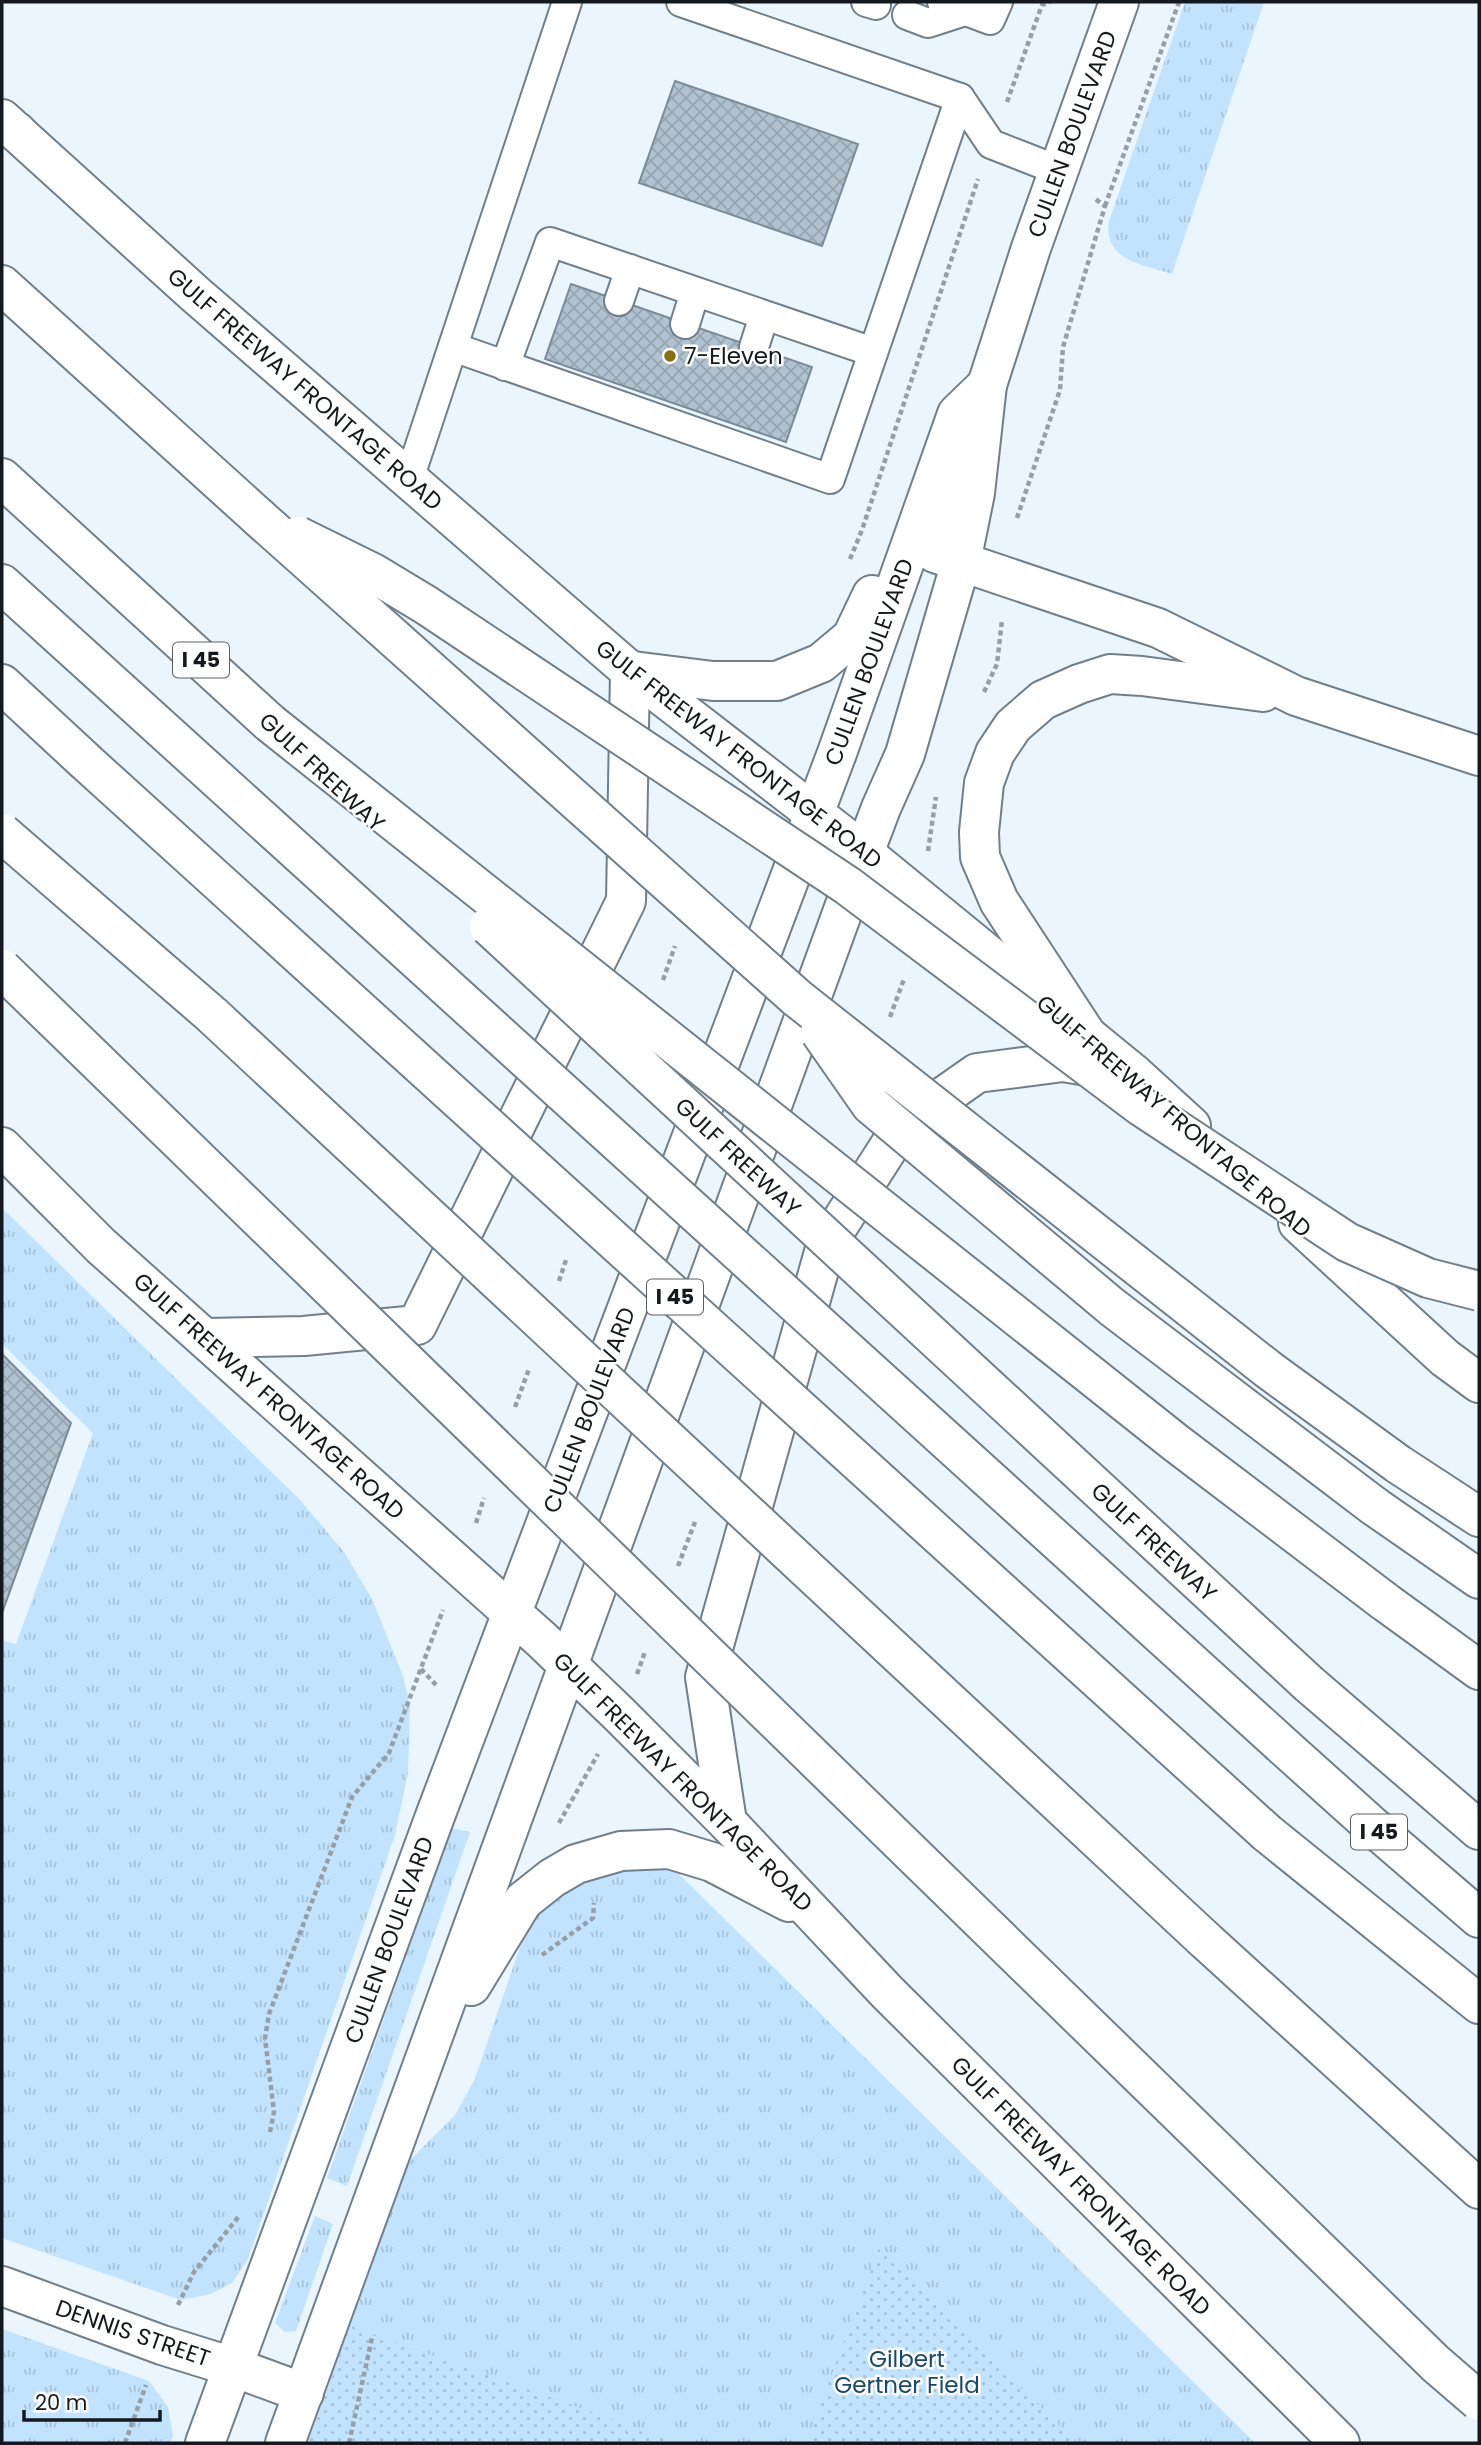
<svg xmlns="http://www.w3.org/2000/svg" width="1481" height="2445" font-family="Poppins,sans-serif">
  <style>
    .grass { fill: url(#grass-tufts) }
    .park { fill: url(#park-dots) }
    .building { fill: url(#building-cross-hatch); stroke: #7c8b98; stroke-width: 2 }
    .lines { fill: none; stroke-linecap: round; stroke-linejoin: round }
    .lane-casing { stroke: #707f8c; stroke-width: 32 }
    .street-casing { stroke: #707f8c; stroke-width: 42 }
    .secondary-casing { stroke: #707f8c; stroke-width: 42 }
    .highway-casing { stroke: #707f8c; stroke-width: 42 }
    .path { stroke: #969fa5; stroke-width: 4.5; stroke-dasharray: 5 3.5; stroke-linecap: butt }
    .lane { stroke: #fff; stroke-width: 28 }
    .street { stroke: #fff; stroke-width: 38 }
    .secondary { stroke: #fff; stroke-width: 38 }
    .highway { stroke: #fff; stroke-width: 38 }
    .highway-bridge-casing { stroke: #707f8c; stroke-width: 42; stroke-linecap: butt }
    .highway-bridge { stroke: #fff; stroke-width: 38 }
    .poi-dot { fill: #877010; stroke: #fff; stroke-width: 2.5 }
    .labels { text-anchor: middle; stroke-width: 5; stroke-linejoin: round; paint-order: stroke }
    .shield { fill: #fff; stroke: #5a5e62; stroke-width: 2 }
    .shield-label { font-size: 21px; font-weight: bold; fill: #13191e }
    .street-label { font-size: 23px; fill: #13191e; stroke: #fff }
    .poi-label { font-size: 23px; fill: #13191e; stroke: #fff; text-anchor: start }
    .park-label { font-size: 23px; fill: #15496d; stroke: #fff }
  </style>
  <defs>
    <pattern id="grass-tufts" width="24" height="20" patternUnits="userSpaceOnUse" patternTransform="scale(1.75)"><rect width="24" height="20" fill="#c1e3fe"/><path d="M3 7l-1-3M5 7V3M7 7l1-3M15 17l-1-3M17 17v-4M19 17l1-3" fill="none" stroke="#a5c2d9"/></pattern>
    <pattern id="park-dots" width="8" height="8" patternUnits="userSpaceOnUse" patternTransform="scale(1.75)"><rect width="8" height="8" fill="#c1e3fe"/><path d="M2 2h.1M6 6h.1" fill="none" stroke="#a5c2d9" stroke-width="1.8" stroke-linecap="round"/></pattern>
    <pattern id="building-cross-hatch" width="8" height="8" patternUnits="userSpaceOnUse" patternTransform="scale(1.75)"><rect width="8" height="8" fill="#b0c1cf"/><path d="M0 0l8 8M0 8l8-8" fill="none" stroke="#96a5b1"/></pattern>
  </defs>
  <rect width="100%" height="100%" fill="#eaf5fd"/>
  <g class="grass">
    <path d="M1185,2H1264L1172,274C1142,264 1103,261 1109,221Z"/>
    <polygon points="2,1208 300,1500 344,1552 372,1599 403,1676 410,1704 408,1772 395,1835 248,2259 232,2283 211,2294 181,2300 2,2238 2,1641 16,1644 93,1433 2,1344"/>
    <polygon points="452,1828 470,1832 347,2186 327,2178"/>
    <polygon points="634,1860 676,1871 1255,2443 308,2443 409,2161 455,2115 474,2081 526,1930 554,1884"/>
    <polygon points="315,2216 333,2224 296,2331 285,2332 275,2323"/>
    <polygon points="2,2329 149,2381 168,2407 173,2436 170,2443 2,2443"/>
  </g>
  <g class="park">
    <polygon points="879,2248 1077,2443 806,2443"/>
    <polygon points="350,2326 679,2443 308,2443"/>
  </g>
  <g class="building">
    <polygon points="675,81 858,144 822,246 639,183"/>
    <polygon points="571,284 812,367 786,442 545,359"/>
    <polygon points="2,1354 71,1423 2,1613"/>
  </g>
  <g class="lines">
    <g class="lane-casing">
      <g id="lane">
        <polyline points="681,2 960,98 991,144 1060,171"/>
        <polyline points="866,2 876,5"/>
        <polyline points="942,2 990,20 998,2"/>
        <polyline points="907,15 928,23 965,11 962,4"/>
        <polyline points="619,301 630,269"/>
        <polyline points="685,324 695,292"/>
        <polyline points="453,347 830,479 960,98"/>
        <polyline points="754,347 764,316"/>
        <polyline points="505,366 550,242 873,352"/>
        <polyline points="409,479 567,2"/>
      </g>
    </g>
    <g class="street-casing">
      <polyline id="street" points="2,2286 162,2345 233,2367 304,2393"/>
    </g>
    <g class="secondary-casing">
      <g id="secondary">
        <polyline points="2,119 195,294 630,671 842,835 1134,1074 1191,1126"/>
        <polyline points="633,671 713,681 777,681 821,663 852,637 872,595"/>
        <polyline points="2,1147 101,1246 542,1640 619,1714 727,1822 887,1992 1340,2443"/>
        <polyline points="1298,1223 1445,1358 1479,1383"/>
        <polyline points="206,1338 304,1336 417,1325 626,901 630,671"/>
        <polyline points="727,1822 705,1677 826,1245 903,1125 977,1073 1063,1062 1105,1069"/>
        <polyline points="471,1986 523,1901 552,1878 576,1864 621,1851 669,1849 712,1862 789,1902"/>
        <polyline points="205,2443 434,1819 837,753 957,414 987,385"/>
        <polyline points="285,2443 864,853 881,808 905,754 961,562 975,493 987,385 1031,248 1119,2"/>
      </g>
    </g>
    <g class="highway-casing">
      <g id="highway">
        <polyline points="2,123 17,132"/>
        <polyline points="2,285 256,515"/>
        <polyline points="987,385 935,553 1158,628 1296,696 1479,756"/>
        <polyline points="2,478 270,723"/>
        <polyline points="2,584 119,690"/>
        <polyline points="2,684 84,760"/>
        <polyline points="1088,1037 999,901 980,857 979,832 984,783 995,753 1013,726 1043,700 1079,684 1110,674 1142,676 1263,692"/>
        <polyline points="1398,1464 1479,1517"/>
        <polyline points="1374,1506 1479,1579"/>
        <polyline points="1384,1601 1479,1670"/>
        <polyline points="1309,1684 1479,1830"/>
        <polyline points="1281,1744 1371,1825 1479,1918"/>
        <polyline points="1267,1833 1479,2004"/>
        <polyline points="1204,1939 1479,2189"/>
      </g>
    </g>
    <g class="path">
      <polyline points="1007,102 1042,5 1050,2"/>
      <polyline points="1105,206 1179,2"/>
      <polyline points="1017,518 1060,390 1063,347 1105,206 1094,198"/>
      <polyline points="850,559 862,530 978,179"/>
      <polyline points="984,692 997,664 1002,620"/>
      <polyline points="928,851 936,797"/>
      <polyline points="663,980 675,946"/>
      <polyline points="890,1017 904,979"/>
      <polyline points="559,1281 567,1257"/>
      <polyline points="515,1407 529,1369"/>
      <polyline points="476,1523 484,1498"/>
      <polyline points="678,1566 695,1522"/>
      <polyline points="421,1669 437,1686"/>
      <polyline points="637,1674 645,1652"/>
      <polyline points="559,1823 598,1754"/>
      <polyline points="542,1955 593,1918 594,1903"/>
      <polyline points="270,2132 274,2112 265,2038 269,2014 352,1797 389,1753 443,1610"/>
      <polyline points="178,2305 194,2272 240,2215"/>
      <polyline points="125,2443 146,2385"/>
      <polyline points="349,2443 372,2338"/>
    </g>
    <use href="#lane" class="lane"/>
    <use href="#street" class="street"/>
    <use href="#secondary" class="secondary"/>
    <use href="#highway" class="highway"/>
    <g class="highway-bridge-casing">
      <g id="highway-bridge">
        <polyline points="256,515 797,998 1269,1370 1398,1464"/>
        <polyline points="298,536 373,573 426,605 848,886 1142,1107 1347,1242 1428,1278 1479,1291"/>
        <polyline points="119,690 1281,1744"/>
        <polyline points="270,723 1176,1443 1384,1601"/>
        <polyline points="84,760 1267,1833"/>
        <polyline points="2,833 211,1014 1204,1939"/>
        <polyline points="489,926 1309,1684"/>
        <path d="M2,969C479,1435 961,1896 1436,2364L1479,2401"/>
        <polyline points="820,1032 871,1105 1112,1307 1374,1506"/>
      </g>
    </g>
    <use href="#highway-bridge" class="highway-bridge"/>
  </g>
  <circle class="poi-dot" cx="670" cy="356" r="7"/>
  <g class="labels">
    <g class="shield">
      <rect x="173" y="642.5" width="56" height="35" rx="5"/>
      <rect x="647" y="1279.5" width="56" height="35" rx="5"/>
      <rect x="1351" y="1814.5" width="56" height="35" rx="5"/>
    </g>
    <g class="shield-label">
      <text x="201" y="667">I 45</text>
      <text x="675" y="1304">I 45</text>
      <text x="1379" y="1839">I 45</text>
    </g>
    <g class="street-label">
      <text transform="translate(1072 134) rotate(-70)" y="8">CULLEN BOULEVARD</text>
      <text transform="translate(305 389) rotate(41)" y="8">GULF FREEWAY FRONTAGE ROAD</text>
      <text transform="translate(869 662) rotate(-70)" y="8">CULLEN BOULEVARD</text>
      <text transform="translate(739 754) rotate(38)" y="8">GULF FREEWAY FRONTAGE ROAD</text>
      <text transform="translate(322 772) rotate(43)" y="8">GULF FREEWAY</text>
      <text transform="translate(1174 1116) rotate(41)" y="8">GULF FREEWAY FRONTAGE ROAD</text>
      <text transform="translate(738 1157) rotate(43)" y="8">GULF FREEWAY</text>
      <text transform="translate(269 1396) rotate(42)" y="8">GULF FREEWAY FRONTAGE ROAD</text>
      <text transform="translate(589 1410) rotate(-69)" y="8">CULLEN BOULEVARD</text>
      <text transform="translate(1154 1542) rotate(43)" y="8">GULF FREEWAY</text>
      <text transform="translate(683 1782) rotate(45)" y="8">GULF FREEWAY FRONTAGE ROAD</text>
      <text transform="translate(389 1940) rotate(-70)" y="8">CULLEN BOULEVARD</text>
      <text transform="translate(1081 2186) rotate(45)" y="8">GULF FREEWAY FRONTAGE ROAD</text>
      <text transform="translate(133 2333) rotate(19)" y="8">DENNIS STREET</text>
    </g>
    <g class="poi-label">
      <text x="684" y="364">7-Eleven</text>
    </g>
    <g class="park-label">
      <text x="907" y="2367">Gilbert<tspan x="907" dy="26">Gertner Field</tspan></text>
    </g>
  </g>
  <rect width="1481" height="2445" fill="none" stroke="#13191e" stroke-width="7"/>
  <path d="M24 2410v10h136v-10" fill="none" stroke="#13191e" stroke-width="3.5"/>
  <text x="35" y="2410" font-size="21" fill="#13191e" stroke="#ffffff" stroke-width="5" paint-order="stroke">20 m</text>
</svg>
